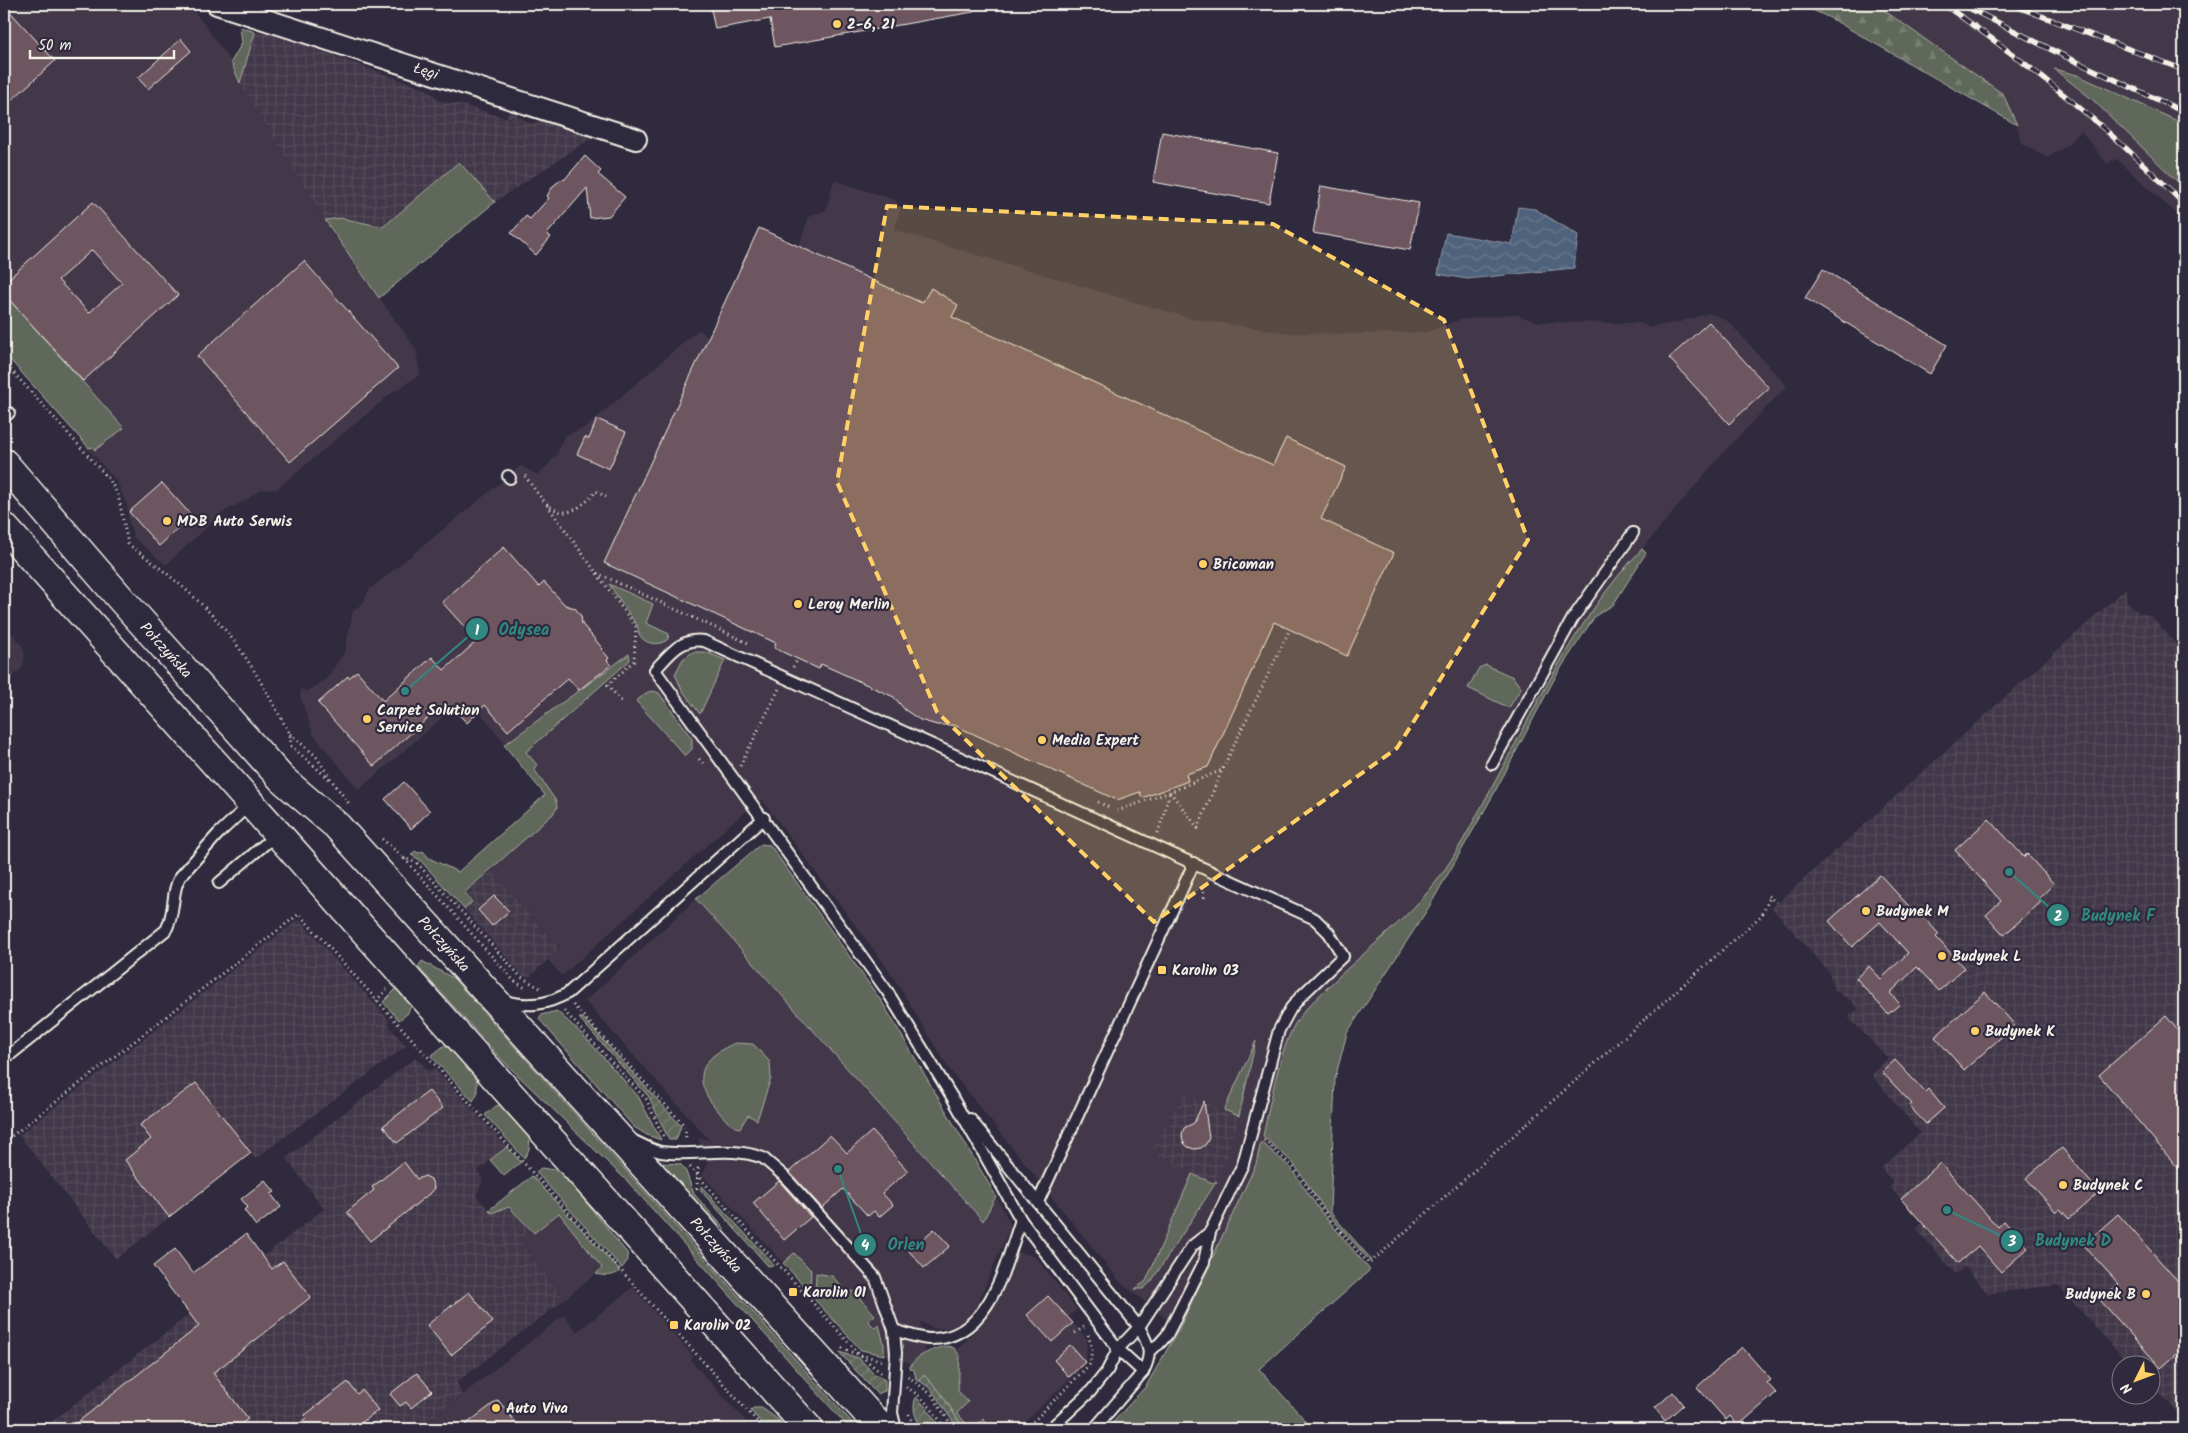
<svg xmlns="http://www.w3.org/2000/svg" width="2188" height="1433" font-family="Kalam,sans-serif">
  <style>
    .built { fill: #423748 }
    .industrial { fill: url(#industrial-grid) }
    .grass { fill: #60685b; stroke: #aaaca2 }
    .forest { fill: url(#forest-firs); stroke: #aaaca2 }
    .garden { fill: url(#garden-furrows); stroke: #aaaca2 }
    .water { fill: url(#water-waves); stroke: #929ba7 }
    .building { fill: #6e5661; stroke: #f4f1e8; fill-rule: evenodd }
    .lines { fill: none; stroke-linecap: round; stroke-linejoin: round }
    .service-casing { stroke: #f4f1e8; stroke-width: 14 }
    .minor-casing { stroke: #f4f1e8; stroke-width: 24 }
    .secondary-casing { stroke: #f4f1e8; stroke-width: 31 }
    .path { stroke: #f4f1e8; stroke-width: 3; stroke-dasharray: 1 4; stroke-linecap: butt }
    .service { stroke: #2f2a3d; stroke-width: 10 }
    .minor { stroke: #2f2a3d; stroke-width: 20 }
    .secondary { stroke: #2f2a3d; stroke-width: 28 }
    .rail-casing { stroke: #f4f1e8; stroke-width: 5.5 }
    .rail { stroke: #2f2a3d; stroke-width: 4; stroke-dasharray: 11; stroke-linecap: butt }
    .marked { fill: #ffd166; fill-opacity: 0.2; stroke: #ffd166; stroke-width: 4; stroke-dasharray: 10 6; stroke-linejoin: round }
    .poi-dot { fill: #ffd166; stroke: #2f2a3d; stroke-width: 2 }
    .labels { text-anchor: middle; stroke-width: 4.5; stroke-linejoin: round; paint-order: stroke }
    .poi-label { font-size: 15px; font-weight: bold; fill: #f4f1e8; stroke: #2f2a3d; text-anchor: start }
    .street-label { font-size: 15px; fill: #f4f1e8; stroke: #2f2a3d }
    .leader { fill: none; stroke: #318880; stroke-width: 2 }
    .callout-dot { fill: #318880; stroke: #2f2a3d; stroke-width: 2 }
    .mark-label { font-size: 15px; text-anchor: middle; font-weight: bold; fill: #fff }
    .callout-label { font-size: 16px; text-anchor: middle; font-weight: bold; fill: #318880; stroke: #2f2a3d; stroke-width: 4.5; stroke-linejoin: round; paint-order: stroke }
  </style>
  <defs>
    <pattern id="industrial-grid" width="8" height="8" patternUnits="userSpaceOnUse" patternTransform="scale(1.25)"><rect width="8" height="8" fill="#423748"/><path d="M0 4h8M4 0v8" fill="none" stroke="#554b5a"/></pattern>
    <pattern id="forest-firs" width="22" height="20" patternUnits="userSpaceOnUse" patternTransform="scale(1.25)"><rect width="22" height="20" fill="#60685b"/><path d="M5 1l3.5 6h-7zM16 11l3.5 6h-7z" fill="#777e73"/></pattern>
    <pattern id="garden-furrows" width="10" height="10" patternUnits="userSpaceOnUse" patternTransform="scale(1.25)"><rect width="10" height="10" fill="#60685b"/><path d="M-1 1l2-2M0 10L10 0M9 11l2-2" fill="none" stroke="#777e73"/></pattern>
    <pattern id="water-waves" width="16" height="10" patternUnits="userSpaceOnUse" patternTransform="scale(1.25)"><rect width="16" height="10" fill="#50627b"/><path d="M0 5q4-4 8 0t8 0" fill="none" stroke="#6a798e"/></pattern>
  </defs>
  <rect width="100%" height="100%" fill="#2f2a3d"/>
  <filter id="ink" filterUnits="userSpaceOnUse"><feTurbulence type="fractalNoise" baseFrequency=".02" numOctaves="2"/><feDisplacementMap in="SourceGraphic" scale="10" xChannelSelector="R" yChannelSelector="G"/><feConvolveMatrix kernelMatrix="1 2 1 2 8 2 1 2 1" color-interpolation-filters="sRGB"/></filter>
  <g filter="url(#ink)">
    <g class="built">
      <polygon points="4,4 170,4 196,13 231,62 241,83 330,229 416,349 420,375 393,392 277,489 260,490 248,499 222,513 166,565 134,538 129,523 127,505 117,482 4,353"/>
      <polygon points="1875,4 2184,4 2184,221 2117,159 2107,164 2081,131 2065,147 2047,158 2021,143 2017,126 2003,94"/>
      <polygon points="834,180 895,200 901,207 894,230 1192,319 1290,333 1360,334 1427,332 1458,320 1514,314 1538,322 1640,323 1649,327 1679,322 1709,313 1728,321 1787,386 1722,454 1643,548 1646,553 1613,605 1595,616 1557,674 1491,799 1429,907 1347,1033 1274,1152 1228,1238 1187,1308 1179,1329 1121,1283 949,1069 891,973 762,800 734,821 562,976 548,960 560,948 477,855 545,794 467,696 359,790 313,734 300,696 301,689 307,691 326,679 345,651 353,611 363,603 369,590 518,468 521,466 538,475 556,456 564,436 586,427 699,329 709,338 759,228 799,246 809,216 826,210"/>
      <polygon points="4,624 21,644 25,653 23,667 4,685"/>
      <polygon points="696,899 982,1221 996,1196 1011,1225 975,1310 957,1327 934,1329 920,1321 925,1353 911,1364 857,1342 702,1175 708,1165 698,1138 709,1140 585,1001"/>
      <polygon points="559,1213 602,1269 565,1299 518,1240 530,1231 534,1233"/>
      <polygon points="1020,1252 1036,1257 1077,1310 1068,1317 1087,1339 1086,1363 1018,1429 992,1429 983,1419 971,1429 957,1413 968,1402 958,1391 960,1360 956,1351 989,1315 1017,1255"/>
      <polygon points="633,1287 693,1356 691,1361 753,1429 419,1429 564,1315 577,1332"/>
    </g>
    <g class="industrial">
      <polygon points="255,32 272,33 428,90 440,101 467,106 505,118 510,111 528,122 535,124 541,120 593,137 495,202 459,162 382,227 341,218 325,220 240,83"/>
      <polygon points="2126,588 2126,598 2132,608 2140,613 2151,616 2184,653 2184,1420 2162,1395 2154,1393 2151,1388 2150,1366 2130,1365 2057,1285 1988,1294 1965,1267 1956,1274 1916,1229 1922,1223 1890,1187 1894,1183 1881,1168 1920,1133 1872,1075 1888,1058 1848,1017 1858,1009 1851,1001 1834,990 1829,972 1772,908"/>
      <polygon points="491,870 560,949 529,977 523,976 464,909 472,902 464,893"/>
      <polygon points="299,919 389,1020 389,1026 406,1046 255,1159 251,1153 116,1259 19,1135"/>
      <polygon points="416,1057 428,1071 434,1068 507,1147 477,1171 483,1179 476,1196 491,1212 509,1207 530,1231 518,1240 565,1299 457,1382 462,1395 419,1429 56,1429 50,1423 324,1209 286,1158"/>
      <polygon points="1183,1094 1239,1116 1227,1158 1217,1181 1213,1183 1159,1157 1154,1147"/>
    </g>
    <g class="grass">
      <polygon points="240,27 255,32 240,83 231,62 242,43"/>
      <polygon points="2054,69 2077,75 2184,124 2184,188 2093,100"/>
      <polygon points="459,162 495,202 379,298 325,220 341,218 383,227"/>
      <polygon points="4,294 124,428 95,450 92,447 89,448 4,353"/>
      <path d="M1642,549L1646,553L1613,605L1595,616L1557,674L1491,799L1429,907L1347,1033L1335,1079L1330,1212L1371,1259L1370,1261L1328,1214L1293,1163L1263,1136C1270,1104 1279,1052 1295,1024C1303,1010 1317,998 1328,987C1363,952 1405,922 1436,882C1456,855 1471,826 1486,798C1534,712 1574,620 1642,549Z"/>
      <path d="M609,584L653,604L646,623L669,634L668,639C657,649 637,642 638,627Z"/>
      <polygon points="693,652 706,652 725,660 700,714 682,690 675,674 683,659"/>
      <polygon points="629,654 630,660 526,752 537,765 534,769 556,801 557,808 553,814 464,893 472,902 464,909 420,860 411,855 415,851 418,853 423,851 429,858 458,872 545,795 504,745"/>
      <polygon points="1486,665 1513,677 1521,688 1509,708 1468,688 1479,668"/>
      <polygon points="653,691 659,693 692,739 692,749 685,756 636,701 648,692"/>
      <polygon points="761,844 770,845 882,1002 996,1196 983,1221 696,899"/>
      <polygon points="422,961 453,978 858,1429 850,1429 628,1182 502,1060 418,967"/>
      <polygon points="397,988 411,1006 407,1014 399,1020 383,1002"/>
      <polygon points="557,1011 583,1035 638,1096 661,1140 647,1135 634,1127 539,1019 541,1015"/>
      <polygon points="1256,1041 1239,1116 1224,1110"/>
      <path d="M735,1043L753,1044L770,1062L771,1078L757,1120L748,1115L740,1128C731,1127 725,1119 719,1112C691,1081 698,1059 735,1043Z"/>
      <polygon points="446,1044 451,1046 477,1076 477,1094 473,1101 431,1056"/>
      <path d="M501,1105C516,1121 541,1137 524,1158L485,1115L496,1106Z"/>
      <polygon points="1261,1142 1290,1167 1321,1212 1370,1270 1259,1369 1313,1429 1107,1429 1146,1386 1179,1329 1256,1164"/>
      <polygon points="507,1147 521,1162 504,1176 490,1160"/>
      <polygon points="661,1163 680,1164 685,1169 694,1194 725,1229 676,1185 660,1165"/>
      <polygon points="541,1168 556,1170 565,1176 627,1253 628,1260 622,1268 536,1172"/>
      <polygon points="1192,1174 1213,1183 1217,1181 1151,1282 1143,1289 1135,1289 1146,1281"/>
      <path d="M532,1176L620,1271C613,1277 604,1276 596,1274L602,1268L559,1213L534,1233L509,1207L491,1213L489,1210Z"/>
      <polygon points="794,1253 811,1270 810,1292 783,1263"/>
      <polygon points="816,1273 832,1276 846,1291 853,1291 875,1315 868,1321 875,1328 879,1325 884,1344 884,1355 861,1350 815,1300"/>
      <path d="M948,1346L954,1348L960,1356L958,1391L968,1402L957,1413L971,1429H964L940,1392L924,1376L920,1381L916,1379L914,1370L909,1368C917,1354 933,1349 948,1346Z"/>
      <polygon points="754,1408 762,1408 791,1429 767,1429 750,1410"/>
      <polygon points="983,1419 992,1429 972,1429"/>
    </g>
    <polygon class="forest" points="1800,4 1875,4 2003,94 2017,125 1832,19"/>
    <g class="garden">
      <polygon points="579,1018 583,1018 681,1126 676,1140 669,1140 649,1097"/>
      <polygon points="701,1186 774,1265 768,1266 701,1191"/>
      <polygon points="839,1352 859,1358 873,1373 885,1380 885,1391 877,1394"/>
      <polygon points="924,1375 940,1392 964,1429 958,1429 931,1389 920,1381"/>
      <path d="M916,1397L927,1408L941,1429H922C916,1420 911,1408 916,1397Z"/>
    </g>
    <polygon class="water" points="1518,207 1535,209 1578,235 1574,268 1467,279 1438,274 1446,233 1512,244"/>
    <g class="building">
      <polygon points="710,4 972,4 973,12 775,47 770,19 715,29"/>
      <polygon points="4,5 55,61 4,107"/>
      <polygon points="181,39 191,51 148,89 138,78"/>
      <polygon points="1162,132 1278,153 1269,203 1153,182"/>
      <polygon points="585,156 601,171 598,174 625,197 609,216 590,218 587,188 547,234 551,237 536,255 511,233 526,216 530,219 549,198 547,196 553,186 562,179 564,180"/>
      <polygon points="1321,186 1419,203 1410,250 1313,233"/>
      <path d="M93,202L178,295L83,381L4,294V283ZM92,250L122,283L89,313L58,280Z"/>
      <polygon points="759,228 922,303 931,288 958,305 952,317 1273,465 1286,438 1346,467 1321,519 1394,553 1347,656 1274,622 1208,767 1186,774 1188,781 1142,798 1140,792 1117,800 954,725 937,725 920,720 905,710 894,697 821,664 819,669 774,648 776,643 604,563"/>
      <polygon points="304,261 398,368 290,462 197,356"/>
      <polygon points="1823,269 1947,345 1930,374 1805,298"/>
      <polygon points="1709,322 1769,388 1729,424 1669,358"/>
      <polygon points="597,419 626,432 609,469 577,454 585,437 589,439"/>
      <polygon points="162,483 192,516 159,546 129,512"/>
      <polygon points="504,547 539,587 544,582 565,605 575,608 581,616 582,624 602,648 601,649 609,658 607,660 611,665 579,690 568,678 508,731 485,705 467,723 446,702 374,766 318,703 348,676 349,678 357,671 383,701 432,657 444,670 477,641 442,602"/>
      <polygon points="404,782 430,811 411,829 385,799"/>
      <polygon points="1989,819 2024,857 2027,854 2054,884 2038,899 2041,902 2004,935 1986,915 2001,901 1955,850"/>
      <polygon points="1880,875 1919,917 1921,915 1939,934 1936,937 1964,968 1939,991 1917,967 1890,993 1900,1004 1888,1014 1856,978 1869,966 1881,979 1908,953 1880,922 1852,947 1829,921"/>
      <polygon points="494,896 509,911 492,926 478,910"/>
      <polygon points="1985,992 2015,1025 1964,1070 1935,1037"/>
      <polygon points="2166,1016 2184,1038 2184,1175 2099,1075"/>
      <polygon points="1895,1060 1925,1092 1928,1089 1944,1108 1926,1124 1909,1106 1912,1104 1882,1072"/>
      <polygon points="196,1083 251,1153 169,1217 125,1160 151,1139 140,1125"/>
      <polygon points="429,1091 443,1108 397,1143 383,1126"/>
      <polygon points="1204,1101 1209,1138 1206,1144 1201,1148 1194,1149 1188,1147 1183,1142 1182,1135 1184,1128 1194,1123"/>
      <polygon points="872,1131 908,1171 882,1193 893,1205 879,1217 874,1211 868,1216 843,1189 822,1208 789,1172 830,1135 847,1153"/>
      <polygon points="2062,1148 2099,1192 2069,1219 2060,1209 2056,1212 2026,1178"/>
      <polygon points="404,1162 417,1179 425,1176 431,1179 434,1188 429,1194 370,1241 347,1212 374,1190 372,1187"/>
      <polygon points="1940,1163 1998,1227 2004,1221 2028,1248 2001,1272 1978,1246 1958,1263 1901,1199"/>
      <polygon points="265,1180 275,1192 271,1194 281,1207 256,1226 244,1210 248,1207 241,1199"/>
      <polygon points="779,1181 811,1217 784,1240 753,1203"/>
      <polygon points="2118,1214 2184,1288 2184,1348 2161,1368 2100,1300 2119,1284 2083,1245"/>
      <polygon points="934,1229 950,1246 924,1268 909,1251"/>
      <polygon points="246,1234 272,1269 283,1261 311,1297 213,1373 248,1419 234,1429 69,1429 199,1326 153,1266 175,1249 193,1273"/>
      <polygon points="469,1292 493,1322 451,1355 427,1325"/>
      <polygon points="1048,1296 1073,1323 1052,1342 1027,1315"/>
      <polygon points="1070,1345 1085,1362 1069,1377 1054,1360"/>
      <polygon points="1742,1347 1771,1380 1767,1383 1776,1393 1738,1426 1730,1416 1726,1420 1697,1387"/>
      <polygon points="417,1373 432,1391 411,1408 406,1402 400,1406 390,1394"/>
      <polygon points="348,1382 357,1394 362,1390 378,1410 353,1429 293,1429 307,1417 305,1415"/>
      <polygon points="1673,1392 1683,1405 1665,1421 1655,1408"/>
      <polygon points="498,1400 521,1429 460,1429"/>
    </g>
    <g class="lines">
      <g class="service-casing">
        <g id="service">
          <polyline points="4,417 9,413"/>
          <polyline points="508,476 510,478"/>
          <polyline points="1492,764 1573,618 1633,533"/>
          <polyline points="219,883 277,834"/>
          <path d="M504,1001C528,1007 547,1005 568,993L764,818"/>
          <path d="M4,1057L11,1054L166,930C176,911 171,891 180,877L218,834L250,804"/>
          <path d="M970,1119L1139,1327C1149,1345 1153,1353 1143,1372L1094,1429"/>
          <path d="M632,1140C641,1144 651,1150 661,1152C695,1157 730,1145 763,1158L784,1176L875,1277L894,1330L896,1353L892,1413L896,1429"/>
          <polyline points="1038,1202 1194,863"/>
          <path d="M894,1330C905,1333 919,1339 931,1339C990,1339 1005,1264 1021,1220"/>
          <path d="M1143,1372L1118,1349L1021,1220L952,1097L887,991L655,670C669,655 681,637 704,641L1315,919L1329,933L1343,956L1301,996L1291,1008L1279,1030L1243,1164L1210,1232L1204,1262L1167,1335L1159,1344L1150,1350"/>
          <polyline points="1050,1429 1091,1391 1107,1371 1118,1349 1139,1327 1192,1246 1210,1232"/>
        </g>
      </g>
      <g class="minor-casing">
        <polyline id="minor" points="217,4 636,139"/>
      </g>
      <g class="secondary-casing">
        <g id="secondary">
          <polyline points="4,463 121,599 282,779 337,826 882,1429"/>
          <polyline points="4,527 809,1429"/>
        </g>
      </g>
      <g class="path">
        <path d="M4,362L109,479L118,495L128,544C165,571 202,600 230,636C254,666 271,701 290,734L291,746L329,779"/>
        <path d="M525,476C538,493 554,524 579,507C586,502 591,498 596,491L606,497"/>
        <polyline points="547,505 636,627 634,661 608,685 621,701"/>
        <polyline points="597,573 748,643"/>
        <polyline points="793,667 798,659"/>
        <polyline points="290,734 316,756 332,781 350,805"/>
        <polyline points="699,759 705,766"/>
        <polyline points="740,766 779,689"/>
        <polyline points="1170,792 1198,828 1222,770 1290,629"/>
        <polyline points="1098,802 1111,808"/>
        <polyline points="1117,811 1170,792 1222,770"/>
        <polyline points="1158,833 1170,792"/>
        <polyline points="382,839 403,857 514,981 527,989"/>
        <polyline points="403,858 417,863 521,977 540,988"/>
        <polyline points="1202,887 1205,900"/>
        <polyline points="1768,896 1777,903"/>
        <polyline points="376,1001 387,989"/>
        <polyline points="573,1005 685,1126 686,1140"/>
        <polyline points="564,1011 646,1099 664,1138"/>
        <polyline points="1264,1140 1294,1168 1327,1216 1369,1264 1762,915 1770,897"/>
        <polyline points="4,1142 299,914 764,1429"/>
        <polyline points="690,1167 859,1354 881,1373"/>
        <polyline points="697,1189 698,1169 701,1167"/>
        <polyline points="1075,1333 1084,1327"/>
        <path d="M842,1348C855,1355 869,1356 883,1361"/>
        <polyline points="908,1376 932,1395 954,1429"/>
        <path d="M906,1387C926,1399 933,1410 945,1429"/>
        <polyline points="909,1414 915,1429"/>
        <polyline points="1026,1429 1090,1364 1092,1349 1088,1334"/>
      </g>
      <use href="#service" class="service"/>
      <use href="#minor" class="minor"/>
      <use href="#secondary" class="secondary"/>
      <g class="rail-casing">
        <g id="rail">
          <path d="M1943,4C2030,64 2110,129 2184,204"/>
          <polyline points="1961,4 2060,54 2184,112"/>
          <polyline points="2010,4 2184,70"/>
        </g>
      </g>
      <use href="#rail" class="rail"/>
    </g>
  </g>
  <path class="marked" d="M887,206L1273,224L1444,320L1528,540L1397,748L1154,922L937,712L837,482Z"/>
  <g class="poi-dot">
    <circle cx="837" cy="24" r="5"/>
    <circle cx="167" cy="521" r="5"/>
    <circle cx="1203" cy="564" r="5"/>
    <circle cx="798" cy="604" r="5"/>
    <circle cx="367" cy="719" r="5"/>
    <circle cx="1042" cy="740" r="5"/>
    <circle cx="1866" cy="911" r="5"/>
    <circle cx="1942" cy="956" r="5"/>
    <rect x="1157" y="965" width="10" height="10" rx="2.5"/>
    <circle cx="1975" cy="1031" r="5"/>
    <circle cx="2063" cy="1185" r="5"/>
    <rect x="788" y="1287" width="10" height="10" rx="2.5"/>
    <circle cx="2146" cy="1294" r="5"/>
    <rect x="669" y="1320" width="10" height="10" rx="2.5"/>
    <circle cx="496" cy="1408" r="5"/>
  </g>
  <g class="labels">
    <g class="poi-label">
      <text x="847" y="29">2-6, 21</text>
      <text x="177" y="526">MDB Auto Serwis</text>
      <text x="1213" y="569">Bricoman</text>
      <text x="808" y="609">Leroy Merlin</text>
      <text x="377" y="715">Carpet Solution<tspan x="377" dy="17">Service</tspan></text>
      <text x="1052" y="745">Media Expert</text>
      <text x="1876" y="916">Budynek M</text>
      <text x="1952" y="961">Budynek L</text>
      <text x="1172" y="975">Karolin 03</text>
      <text x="1985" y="1036">Budynek K</text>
      <text x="2073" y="1190">Budynek C</text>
      <text x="803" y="1297">Karolin 01</text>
      <text x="2136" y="1299" text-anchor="end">Budynek B</text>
      <text x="684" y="1330">Karolin 02</text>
      <text x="506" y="1413">Auto Viva</text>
    </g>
    <g class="street-label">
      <text transform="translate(426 71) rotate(18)" y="5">Łęgi</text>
      <text transform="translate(166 650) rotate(48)" y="5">Połczyńska</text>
      <text transform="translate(444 944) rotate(48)" y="5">Połczyńska</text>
      <text transform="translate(716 1245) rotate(48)" y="5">Połczyńska</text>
    </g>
  </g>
  <path class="leader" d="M405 691L477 629M2009 872L2058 915M1947 1210L2012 1241M838 1169L865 1245"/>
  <g class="callout-dot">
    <circle cx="405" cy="691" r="5"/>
    <circle cx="2009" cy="872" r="5"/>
    <circle cx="1947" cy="1210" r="5"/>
    <circle cx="838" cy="1169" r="5"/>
    <circle cx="477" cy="629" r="12"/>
    <circle cx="2058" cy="915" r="12"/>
    <circle cx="2012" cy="1241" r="12"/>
    <circle cx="865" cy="1245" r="12"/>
  </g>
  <g class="mark-label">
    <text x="477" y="635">1</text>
    <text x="2058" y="921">2</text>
    <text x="2012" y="1246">3</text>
    <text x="865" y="1250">4</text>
  </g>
  <g class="callout-label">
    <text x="524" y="635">Odysea</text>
    <text x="2118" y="921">Budynek F</text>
    <text x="2073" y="1246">Budynek D</text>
    <text x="906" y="1250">Orlen</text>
  </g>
  <rect width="2188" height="1433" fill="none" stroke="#2f2a3d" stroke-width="20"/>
  <rect x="10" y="10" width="2168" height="1413" fill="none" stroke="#f4f1e8" stroke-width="2" filter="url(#ink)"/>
  <g transform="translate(2136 1380) rotate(228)"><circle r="24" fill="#2f2a3d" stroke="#7e7a81"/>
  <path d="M0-4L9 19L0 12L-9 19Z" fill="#ffd166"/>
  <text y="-8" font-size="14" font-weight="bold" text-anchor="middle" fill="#f4f1e8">N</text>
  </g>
  <path d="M30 50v8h144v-8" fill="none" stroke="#f4f1e8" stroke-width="2.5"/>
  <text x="38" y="50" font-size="15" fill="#f4f1e8" stroke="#2f2a3d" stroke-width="4" paint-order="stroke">50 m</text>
</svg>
